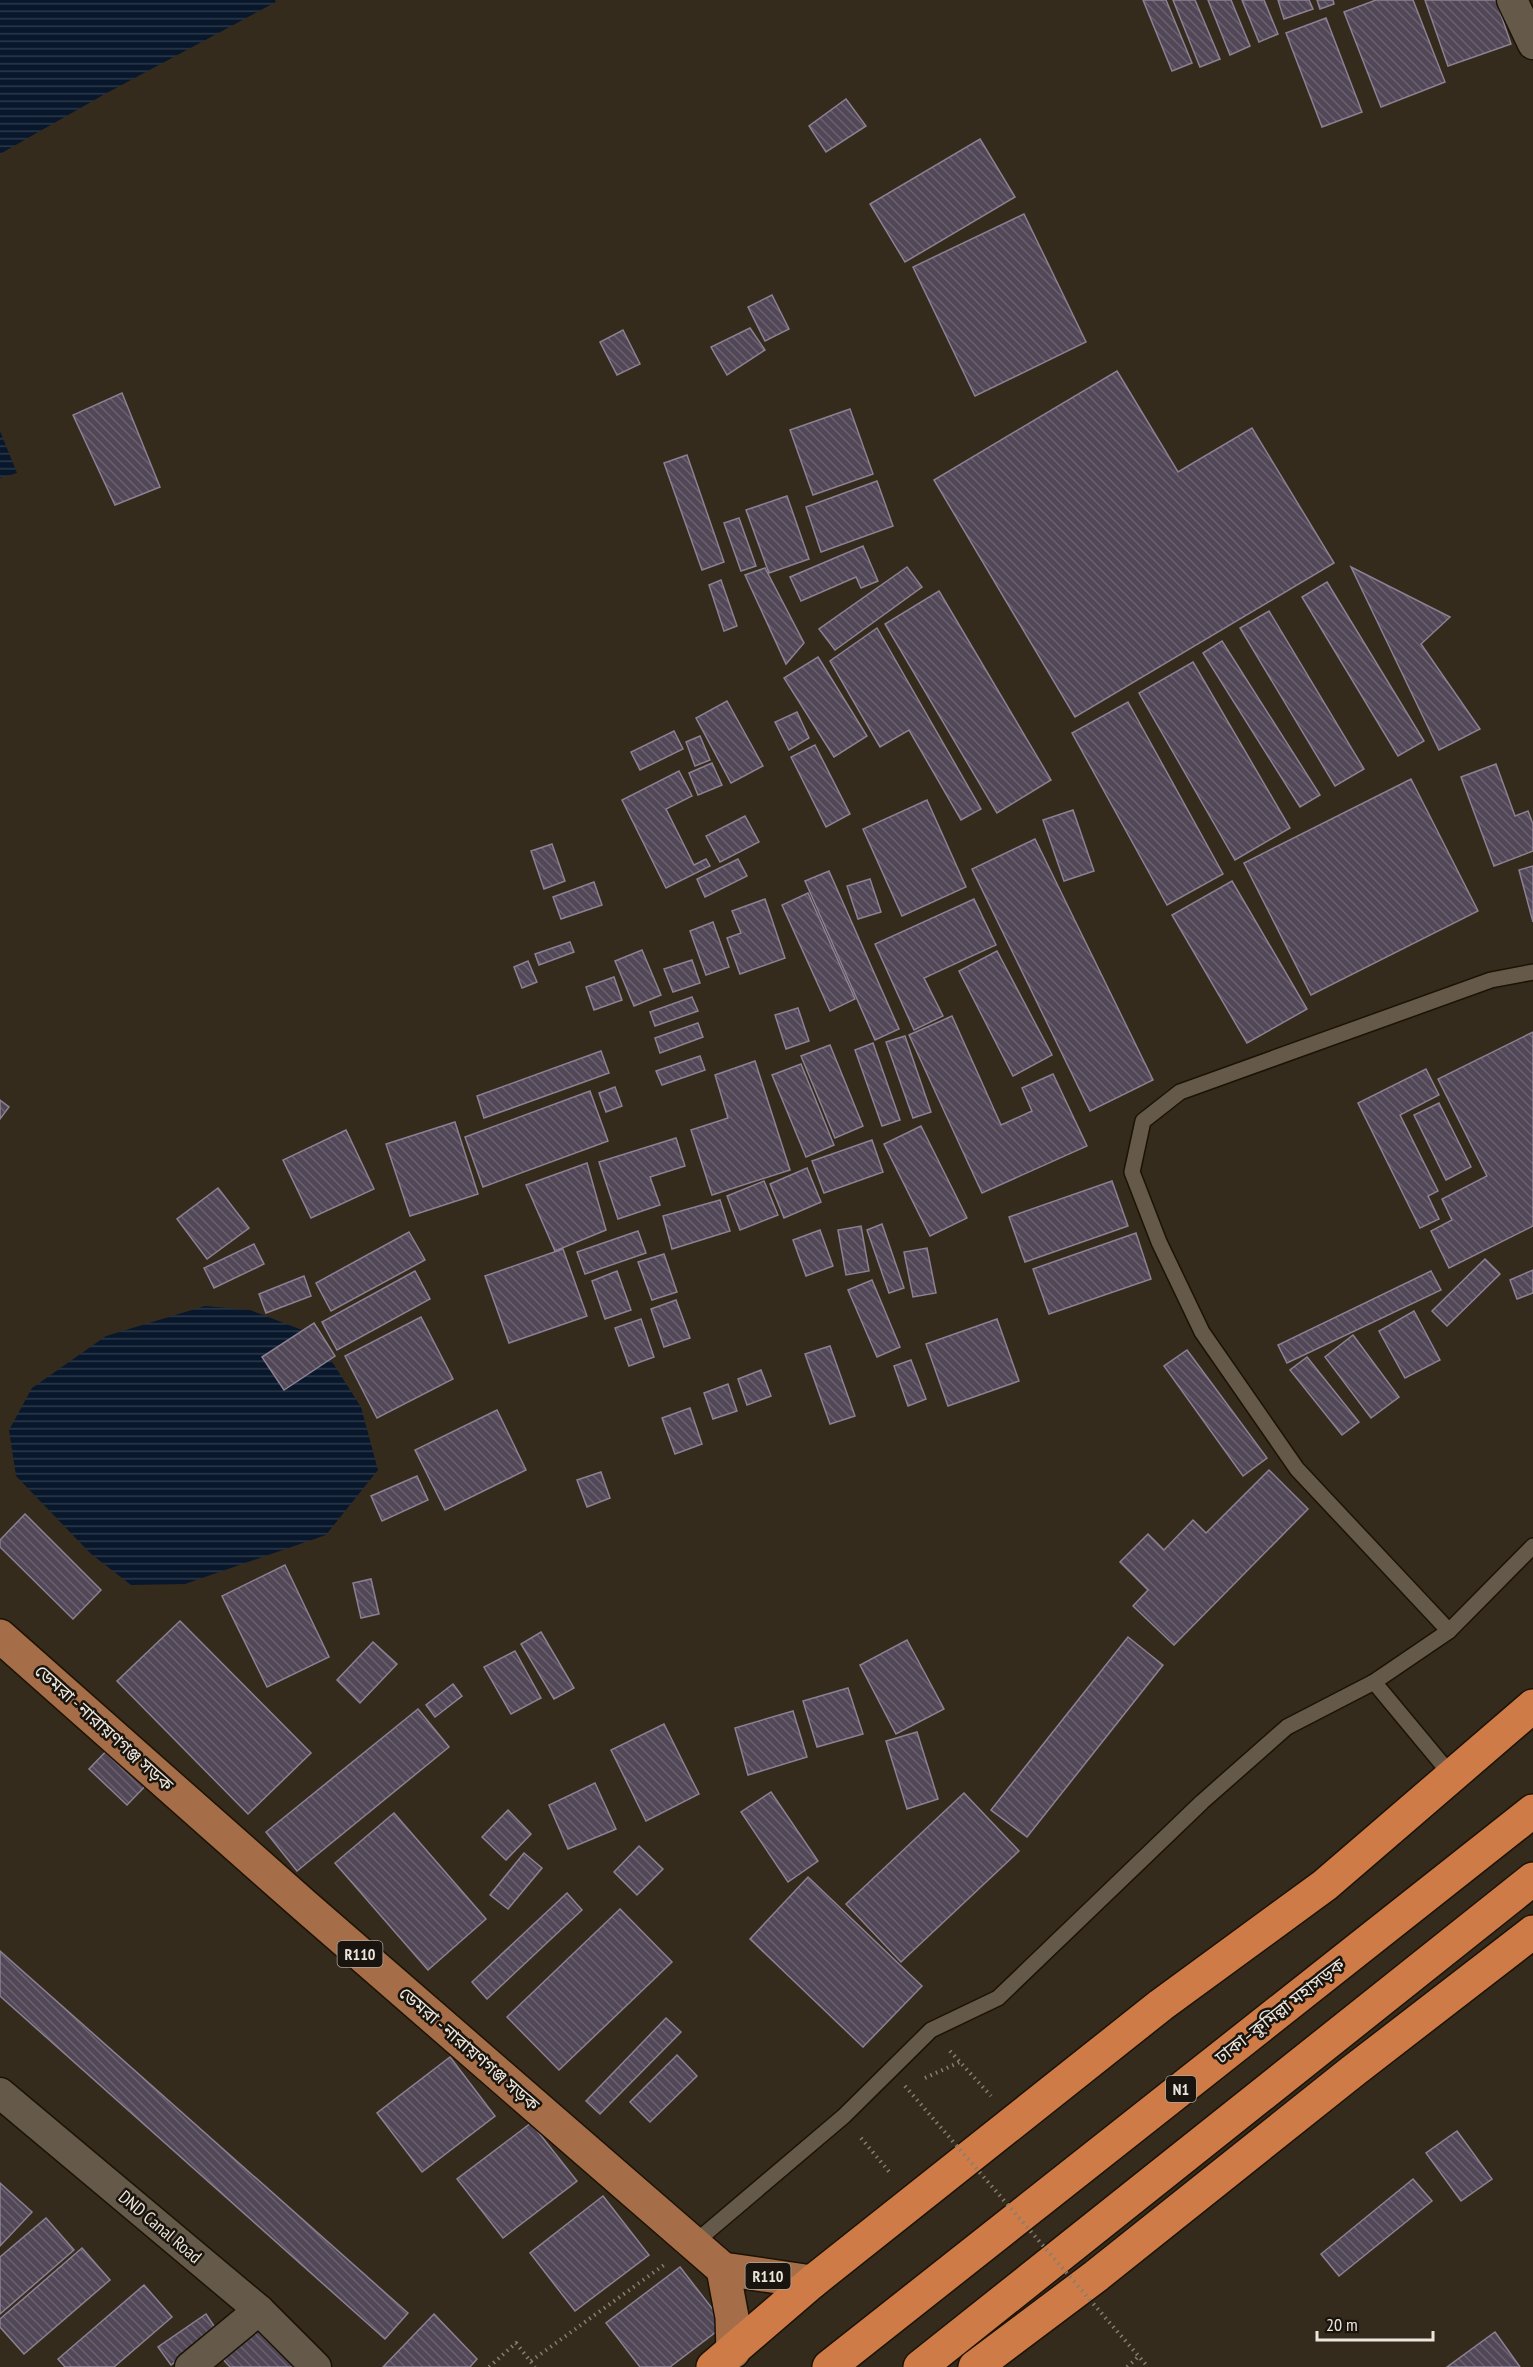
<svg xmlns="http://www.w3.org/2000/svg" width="1533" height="2367" font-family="'PT Sans Narrow','Noto Sans Bengali',sans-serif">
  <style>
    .water { fill: url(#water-rules) }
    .building { fill: url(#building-back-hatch); stroke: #8c8193; stroke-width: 1.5 }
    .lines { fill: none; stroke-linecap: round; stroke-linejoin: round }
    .lane-casing { stroke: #1c1305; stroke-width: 18 }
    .street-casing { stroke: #1c1305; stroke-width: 33 }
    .primary-casing { stroke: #1c1305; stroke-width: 36 }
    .highway-casing { stroke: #1c1305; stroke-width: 36 }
    .path { stroke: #867e71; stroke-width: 4; stroke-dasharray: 1.5 4.5; stroke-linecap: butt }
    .lane { stroke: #655a49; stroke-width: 15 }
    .street { stroke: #655a49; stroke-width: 30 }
    .primary { stroke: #a56e48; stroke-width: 33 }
    .highway { stroke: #cf7b47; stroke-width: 33 }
    .path-bridge { stroke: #867e71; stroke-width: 4; stroke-dasharray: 1.5 4.5; stroke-linecap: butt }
    .labels { text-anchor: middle; stroke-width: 5; stroke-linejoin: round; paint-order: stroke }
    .shield { fill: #19140d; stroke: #ada69d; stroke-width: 1.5 }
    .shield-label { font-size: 16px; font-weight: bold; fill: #ece5db }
    .street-label { font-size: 18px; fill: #ece5db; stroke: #19140d }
  </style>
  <defs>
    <pattern id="water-rules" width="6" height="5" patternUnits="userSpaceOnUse" patternTransform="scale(1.5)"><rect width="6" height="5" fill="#08172b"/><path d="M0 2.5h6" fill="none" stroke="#2c3949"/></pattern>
    <pattern id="building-back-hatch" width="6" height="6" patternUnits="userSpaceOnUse" patternTransform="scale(1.5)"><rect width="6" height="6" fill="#514757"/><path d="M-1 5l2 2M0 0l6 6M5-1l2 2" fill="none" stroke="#6a616f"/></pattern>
  </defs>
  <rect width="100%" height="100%" fill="#352b1c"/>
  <g class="water">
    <polygon points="0,0 275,0 276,2 105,94 0,154"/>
    <polygon points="0,431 17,473 0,478"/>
    <polygon points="205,1306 250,1310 315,1335 361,1407 378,1470 326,1535 185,1584 131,1585 91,1554 16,1476 9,1430 32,1388 106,1336"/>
  </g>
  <g class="building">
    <polygon points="1143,0 1166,0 1192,63 1172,71"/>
    <polygon points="1173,0 1195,0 1220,59 1200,67"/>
    <polygon points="1208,0 1231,0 1250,46 1230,55"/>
    <polygon points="1242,0 1264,0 1278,34 1259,42"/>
    <polygon points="1278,0 1309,0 1313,9 1284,19"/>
    <polygon points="1317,0 1333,0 1334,4 1320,9"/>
    <polygon points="1376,0 1413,0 1445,82 1381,107 1344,12"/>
    <polygon points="1425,0 1496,0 1511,44 1448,66"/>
    <polygon points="1326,18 1362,112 1322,127 1286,33"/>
    <polygon points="846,99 866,126 826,152 809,126"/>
    <polygon points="980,139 1015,197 905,262 870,204"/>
    <polygon points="1024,214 1086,342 975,396 913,267"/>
    <polygon points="772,295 789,329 765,341 748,307"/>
    <polygon points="750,328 765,350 727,375 711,347"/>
    <polygon points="623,330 640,364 617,375 600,342"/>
    <polygon points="1117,371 1178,472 1252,428 1334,563 1075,717 934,480"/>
    <polygon points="122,393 160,487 115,505 73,415"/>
    <polygon points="850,409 873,474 813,495 790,430"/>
    <polygon points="687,455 724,562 702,570 664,463"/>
    <polygon points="877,481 893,526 821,552 806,507"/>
    <polygon points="787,496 809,559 769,573 746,510"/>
    <polygon points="739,518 756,566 741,571 724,523"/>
    <polygon points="863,546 878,581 861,588 856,577 801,601 790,577"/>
    <polygon points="907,567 922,587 835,650 819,629"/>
    <polygon points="1351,567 1450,617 1421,644 1480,729 1439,750"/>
    <polygon points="765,568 804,643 786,664 745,575"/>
    <polygon points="721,580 737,626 724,631 709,585"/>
    <polygon points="1327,582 1424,741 1398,756 1302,597"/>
    <polygon points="939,591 1051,780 997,813 885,624"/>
    <polygon points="1269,611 1364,769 1335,786 1240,628"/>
    <polygon points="877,628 981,809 961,820 909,730 880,747 830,661"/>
    <polygon points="1222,641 1320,795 1300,807 1203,653"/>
    <polygon points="818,657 867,736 834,757 784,678"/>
    <polygon points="1193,662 1290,828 1235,860 1139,693"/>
    <polygon points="727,701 763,766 731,783 696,718"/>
    <polygon points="1128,702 1223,874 1167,905 1072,733"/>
    <polygon points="797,712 809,738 789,750 775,722"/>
    <polygon points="674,731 683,749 640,770 631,752"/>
    <polygon points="700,736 710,760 695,766 686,742"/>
    <polygon points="815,745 850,814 826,827 791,757"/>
    <polygon points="712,763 722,785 698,795 689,773"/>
    <polygon points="1496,764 1515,816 1528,811 1533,824 1533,851 1494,866 1461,777"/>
    <polygon points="679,771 692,796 666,809 694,865 706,859 710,866 666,888 622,800"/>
    <polygon points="1411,779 1478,911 1311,995 1244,863"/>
    <polygon points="927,800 966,887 902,916 863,829"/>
    <polygon points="1073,810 1094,871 1064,881 1043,820"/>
    <polygon points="745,816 759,842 720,862 706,836"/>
    <polygon points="1035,839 1153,1080 1090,1111 972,869"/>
    <polygon points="552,844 565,881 544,889 531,851"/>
    <polygon points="738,859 747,876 705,897 697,879"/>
    <polygon points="1533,866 1533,922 1519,870"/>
    <polygon points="829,871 899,1029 875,1040 805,881"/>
    <polygon points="870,879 881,912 858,919 847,886"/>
    <polygon points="1232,881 1307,1009 1247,1043 1172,915"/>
    <polygon points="594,882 602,905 561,919 553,897"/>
    <polygon points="808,893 855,999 830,1011 782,905"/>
    <polygon points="765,899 785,958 740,974 727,938 741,933 732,911"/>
    <polygon points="974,899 996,945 924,978 943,1016 914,1030 875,944"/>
    <polygon points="713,922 729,967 706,975 690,931"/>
    <polygon points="570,942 574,952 539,965 535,954"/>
    <polygon points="642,950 661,995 634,1006 615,961"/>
    <polygon points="997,951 1052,1055 1013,1076 959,971"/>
    <polygon points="692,960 700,983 673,992 664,969"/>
    <polygon points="528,961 537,982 522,988 514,967"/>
    <polygon points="614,977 622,1000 594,1010 586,987"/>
    <polygon points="692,997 698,1011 655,1026 650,1012"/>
    <polygon points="798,1008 809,1041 786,1049 775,1015"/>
    <polygon points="952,1016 1001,1125 1032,1111 1022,1088 1053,1074 1087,1146 982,1193 909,1035"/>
    <polygon points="698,1023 703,1037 660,1053 655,1038"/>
    <polygon points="1533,1032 1533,1226 1449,1268 1431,1231 1452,1220 1442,1199 1487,1176 1438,1079"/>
    <polygon points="905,1036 931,1112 913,1118 886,1042"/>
    <polygon points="873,1043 900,1120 882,1126 855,1050"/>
    <polygon points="830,1045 863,1126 835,1138 801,1056"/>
    <polygon points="601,1051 609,1073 484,1118 477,1096"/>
    <polygon points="700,1056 705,1070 662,1085 656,1071"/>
    <polygon points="755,1061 790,1170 712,1195 691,1130 728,1118 715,1075"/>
    <polygon points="801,1064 834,1145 806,1157 772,1075"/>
    <polygon points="1426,1069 1439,1095 1400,1115 1438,1191 1428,1196 1439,1219 1420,1228 1358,1103"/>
    <polygon points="615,1087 622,1106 606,1112 599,1093"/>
    <polygon points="590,1091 608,1141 483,1187 465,1137"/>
    <polygon points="0,1100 9,1107 0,1119"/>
    <polygon points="1439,1103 1471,1167 1446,1180 1414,1115"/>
    <polygon points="455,1122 478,1194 410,1216 386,1144"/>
    <polygon points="921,1126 967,1218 930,1236 884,1144"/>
    <polygon points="346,1130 374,1189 311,1218 283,1160"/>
    <polygon points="676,1138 685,1166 650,1177 660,1205 618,1219 599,1162"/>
    <polygon points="872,1140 883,1172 824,1193 812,1161"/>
    <polygon points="587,1163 606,1230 555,1251 526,1185"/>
    <polygon points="807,1168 821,1202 784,1218 770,1184"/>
    <polygon points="764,1181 778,1215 740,1230 727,1196"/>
    <polygon points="1112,1181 1128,1226 1025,1262 1009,1217"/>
    <polygon points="218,1188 249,1228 207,1259 177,1219"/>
    <polygon points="720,1200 730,1231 672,1249 663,1216"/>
    <polygon points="882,1224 904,1288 889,1293 867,1230"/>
    <polygon points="861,1226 869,1271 846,1275 838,1230"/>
    <polygon points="820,1230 833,1266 806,1276 793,1240"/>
    <polygon points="638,1231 646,1253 585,1274 577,1252"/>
    <polygon points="409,1232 425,1260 331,1311 316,1283"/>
    <polygon points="1136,1233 1151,1279 1049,1314 1033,1269"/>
    <polygon points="254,1244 264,1264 214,1288 204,1268"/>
    <polygon points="927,1248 936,1293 913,1297 904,1252"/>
    <polygon points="563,1249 587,1316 509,1343 485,1276"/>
    <polygon points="664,1254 677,1292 652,1300 638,1262"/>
    <polygon points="1485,1259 1500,1274 1447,1326 1432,1311"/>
    <polygon points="1533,1270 1533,1293 1517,1299 1510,1280"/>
    <polygon points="415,1271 430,1299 337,1350 322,1322"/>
    <polygon points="617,1271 631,1310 605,1319 592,1281"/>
    <polygon points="1431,1271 1441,1290 1287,1363 1278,1345"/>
    <polygon points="304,1276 311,1296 266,1313 259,1294"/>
    <polygon points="872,1280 900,1347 877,1357 848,1290"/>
    <polygon points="676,1300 690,1338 664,1347 651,1309"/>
    <polygon points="1414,1311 1440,1360 1405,1378 1379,1331"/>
    <polygon points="421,1317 453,1379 377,1418 345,1356"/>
    <polygon points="641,1319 654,1357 629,1366 615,1328"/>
    <polygon points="997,1319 1019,1381 948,1406 926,1344"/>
    <polygon points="314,1323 335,1356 284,1390 262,1357"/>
    <polygon points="1353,1335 1399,1397 1371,1418 1325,1357"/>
    <polygon points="830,1346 855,1416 830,1424 805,1354"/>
    <polygon points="1187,1350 1267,1458 1243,1476 1164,1366"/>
    <polygon points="1307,1357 1359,1422 1342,1435 1290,1370"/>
    <polygon points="911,1360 926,1399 908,1406 894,1366"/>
    <polygon points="761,1370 771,1396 747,1405 738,1379"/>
    <polygon points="728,1384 737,1411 713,1419 704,1393"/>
    <polygon points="690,1408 702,1444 675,1454 662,1418"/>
    <polygon points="497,1410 526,1470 445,1510 415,1450"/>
    <polygon points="1269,1470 1308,1509 1174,1645 1133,1606 1148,1590 1120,1562 1148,1534 1164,1550 1193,1520 1206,1533"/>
    <polygon points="601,1472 610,1498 587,1507 577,1480"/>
    <polygon points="417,1476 428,1500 382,1521 371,1496"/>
    <polygon points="25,1514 101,1590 73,1619 0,1547 0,1540"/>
    <polygon points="285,1565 329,1657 267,1687 222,1596"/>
    <polygon points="371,1579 379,1614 361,1618 353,1583"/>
    <polygon points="180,1621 311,1753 248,1814 117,1681"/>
    <polygon points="541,1632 574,1688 554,1699 521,1644"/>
    <polygon points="1128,1637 1163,1665 1027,1837 991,1810"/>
    <polygon points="907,1640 944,1709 896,1734 860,1665"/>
    <polygon points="373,1642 397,1664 360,1703 337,1680"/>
    <polygon points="515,1651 541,1698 511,1714 484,1667"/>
    <polygon points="453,1684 462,1696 435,1717 426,1705"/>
    <polygon points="848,1688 863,1734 817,1747 803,1701"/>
    <polygon points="418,1709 449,1747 297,1871 266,1832"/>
    <polygon points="793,1711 807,1757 748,1775 735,1728"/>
    <polygon points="664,1724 699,1794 646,1821 611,1750"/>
    <polygon points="917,1732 938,1799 907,1809 886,1741"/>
    <polygon points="114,1743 152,1779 127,1805 89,1769"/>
    <polygon points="595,1783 616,1829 568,1849 549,1805"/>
    <polygon points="771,1792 818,1861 788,1882 741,1812"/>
    <polygon points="964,1793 1019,1851 901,1962 846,1904"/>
    <polygon points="508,1810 531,1834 506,1860 482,1837"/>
    <polygon points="394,1813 486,1919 428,1970 335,1863"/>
    <polygon points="639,1846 663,1869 637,1895 614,1872"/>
    <polygon points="524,1853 542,1868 508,1909 490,1895"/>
    <polygon points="808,1877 922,1986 863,2047 750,1939"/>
    <polygon points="567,1893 582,1910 487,1999 472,1982"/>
    <polygon points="620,1909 672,1962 559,2070 507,2017"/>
    <polygon points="0,1951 408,2313 385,2339 0,1996"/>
    <polygon points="666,2018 681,2032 600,2114 586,2101"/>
    <polygon points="677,2055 697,2076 650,2122 630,2102"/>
    <polygon points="450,2057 495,2116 422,2172 377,2113"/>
    <polygon points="531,2123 577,2181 503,2238 457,2179"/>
    <polygon points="1457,2131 1492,2179 1461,2201 1426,2153"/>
    <polygon points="1413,2179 1432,2201 1339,2276 1321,2254"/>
    <polygon points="0,2183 32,2212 0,2246"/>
    <polygon points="603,2196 649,2255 575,2311 530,2253"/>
    <polygon points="46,2218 74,2250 0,2314 0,2257"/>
    <polygon points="82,2248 110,2280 24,2354 0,2327 0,2319"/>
    <polygon points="680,2267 725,2325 670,2367 640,2367 606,2323"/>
    <polygon points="144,2285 172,2317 114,2367 65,2367 58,2359"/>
    <polygon points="206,2314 218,2332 171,2365 158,2347"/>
    <polygon points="434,2314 477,2359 470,2367 383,2367"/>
    <polygon points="259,2319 302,2367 230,2367 219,2355"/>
    <polygon points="1495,2332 1520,2367 1447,2367"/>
  </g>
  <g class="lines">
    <g class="lane-casing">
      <g id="lane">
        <polyline points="1449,1631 1297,1469 1202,1332 1159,1242 1132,1172 1143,1121 1180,1092 1491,980 1533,972"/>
        <polyline points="1374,1682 1452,1776"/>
        <polyline points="693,2244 844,2116 931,2030 998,1998 1202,1802 1287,1727 1374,1682 1449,1631 1533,1546"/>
      </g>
    </g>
    <g class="street-casing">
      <g id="street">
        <polyline points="1512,0 1533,44"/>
        <polyline points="0,2093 259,2310 316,2367"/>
        <polyline points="190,2367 259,2310"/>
      </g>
    </g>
    <g class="primary-casing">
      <g id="primary">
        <polyline points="0,1636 305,1906 723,2269 812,2282"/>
        <polyline points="723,2269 732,2317 733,2352"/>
      </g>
    </g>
    <g class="highway-casing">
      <g id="highway">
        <polyline points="713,2367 812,2282 1161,2005 1325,1885 1533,1706"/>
        <polyline points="829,2367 1533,1811"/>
        <polyline points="920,2367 1533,1879"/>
        <polyline points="975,2367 1096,2276 1353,2071 1533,1932"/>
      </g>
    </g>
    <g class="path">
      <polyline points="950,2051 991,2096"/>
      <polyline points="925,2078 960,2062"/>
      <polyline points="861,2138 891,2174"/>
      <polyline points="531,2361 664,2265"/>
      <polyline points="489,2367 516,2343 535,2367"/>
      <polyline points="1127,2367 1139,2356"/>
    </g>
    <use href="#lane" class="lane"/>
    <use href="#street" class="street"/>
    <use href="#primary" class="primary"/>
    <use href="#highway" class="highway"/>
    <polyline class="path-bridge" points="905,2086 1148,2367"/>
  </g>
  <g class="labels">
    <g class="shield">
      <rect x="337.5" y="1941" width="45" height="26" rx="4.5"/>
      <rect x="1166" y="2076" width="30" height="26" rx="4.5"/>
      <rect x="745.5" y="2263" width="45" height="26" rx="4.5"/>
    </g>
    <g class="shield-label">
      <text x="360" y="1960">R110</text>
      <text x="1181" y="2095">N1</text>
      <text x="768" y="2282">R110</text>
    </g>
    <g class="street-label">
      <text transform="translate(104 1728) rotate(42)" y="6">ডেমরা - নারায়ণগঞ্জ সড়ক</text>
      <text transform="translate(1280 2011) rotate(-38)" y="6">ঢাকা–কুমিল্লা মহাসড়ক</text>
      <text transform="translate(469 2049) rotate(41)" y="6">ডেমরা - নারায়ণগঞ্জ সড়ক</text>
      <text transform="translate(160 2227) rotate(40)" y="6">DND Canal Road</text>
    </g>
  </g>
  <path d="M1317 2331v9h116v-9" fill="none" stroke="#ece5db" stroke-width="3"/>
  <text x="1326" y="2331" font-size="18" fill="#ece5db" stroke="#19140d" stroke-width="4.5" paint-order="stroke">20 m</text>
</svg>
